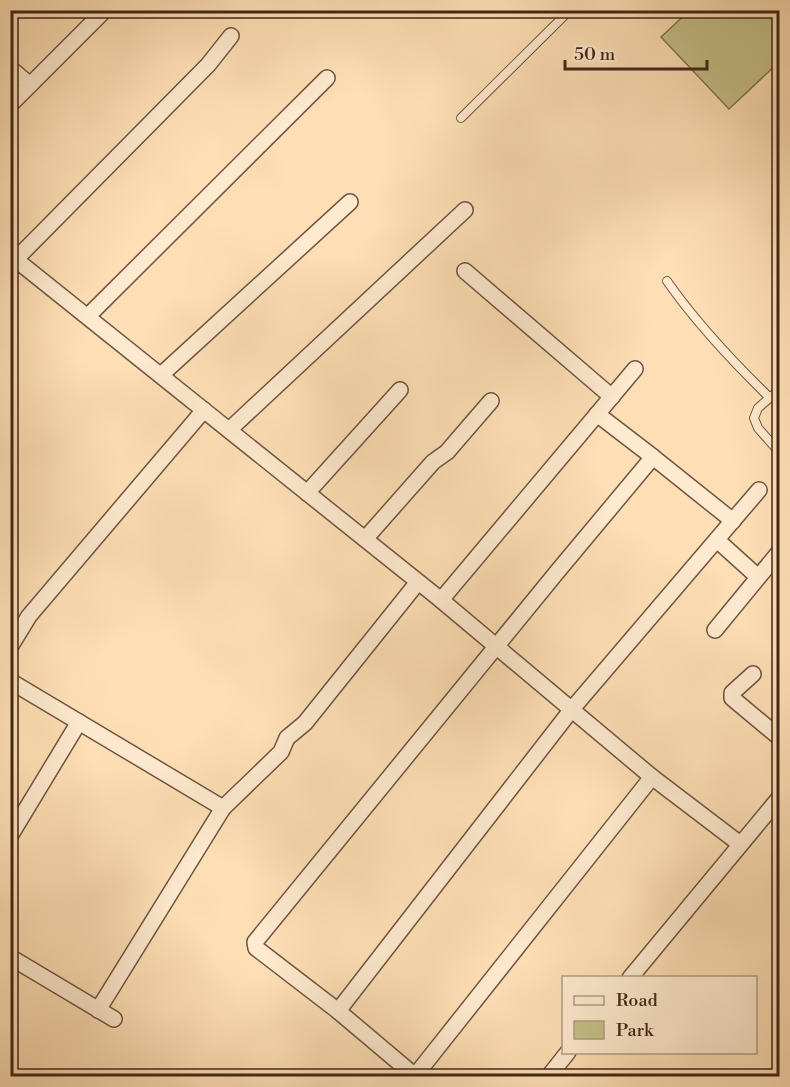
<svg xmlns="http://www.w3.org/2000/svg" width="790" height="1087" font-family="'Libre Bodoni',serif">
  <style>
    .green { fill: #c6c089; stroke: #847351; stroke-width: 1.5 }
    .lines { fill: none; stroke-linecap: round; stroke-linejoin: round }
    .service-casing { stroke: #715440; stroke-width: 10 }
    .minor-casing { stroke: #715440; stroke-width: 18 }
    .service { stroke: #feeacf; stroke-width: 8 }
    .minor { stroke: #feeacf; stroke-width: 15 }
  </style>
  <rect width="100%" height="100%" fill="#fedfb5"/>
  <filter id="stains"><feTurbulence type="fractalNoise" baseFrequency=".00333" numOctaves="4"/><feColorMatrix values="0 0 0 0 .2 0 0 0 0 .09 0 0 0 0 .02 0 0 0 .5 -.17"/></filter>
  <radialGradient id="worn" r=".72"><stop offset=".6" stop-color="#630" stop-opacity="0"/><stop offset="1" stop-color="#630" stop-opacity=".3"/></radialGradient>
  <polygon class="green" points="689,11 773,11 779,18 779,62 729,109 661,37"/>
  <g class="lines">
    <g class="service-casing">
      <g id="service">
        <polyline points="461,118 570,10"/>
        <path d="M667,281C697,324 732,361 770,398"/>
        <polyline points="780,389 758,408 754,418 758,428 780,453"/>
      </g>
    </g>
    <g class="minor-casing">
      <g id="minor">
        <polyline points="10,68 30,85"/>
        <polyline points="10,105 105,10"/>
        <polyline points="10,255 441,600 652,777 740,844"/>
        <polyline points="16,259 208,65 231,36"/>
        <polyline points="465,271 612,397"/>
        <polyline points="88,316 327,78"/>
        <polyline points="161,375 350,202"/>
        <polyline points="597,414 653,457"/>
        <polyline points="229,430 465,210"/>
        <polyline points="307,493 400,390"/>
        <polyline points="365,539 433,462 447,452 491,401"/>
        <polyline points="717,540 758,577"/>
        <polyline points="441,600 635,369"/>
        <polyline points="715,630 780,551"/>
        <polyline points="10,647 29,616 204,410"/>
        <polyline points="753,674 732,693 732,698 780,738"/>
        <polyline points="10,681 223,808"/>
        <polyline points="10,836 79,722"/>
        <polyline points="10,957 114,1019"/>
        <polyline points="630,978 780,797"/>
        <polyline points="98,1010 223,808 281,752 287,738 305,723 418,582"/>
        <polyline points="338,1011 256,948 255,942 557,572 653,457 733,521"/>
        <polyline points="415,1076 338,1011 572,709 759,490"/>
        <polyline points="415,1076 652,777"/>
        <polyline points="549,1076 568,1052"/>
      </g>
    </g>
    <use href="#service" class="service"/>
    <use href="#minor" class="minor"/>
  </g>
  <rect width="790" height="1087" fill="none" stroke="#fedfb5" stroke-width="36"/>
  <rect x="12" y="12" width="766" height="1063" fill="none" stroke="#422619" stroke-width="3"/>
  <rect x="18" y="18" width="754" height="1051" fill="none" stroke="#422619" stroke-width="1.5"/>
  <rect x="562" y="976" width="195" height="78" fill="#feeacf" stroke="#b39c86" stroke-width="1.5"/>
  <rect x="574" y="996" width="30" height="9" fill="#feeacf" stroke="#b39c86" stroke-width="1.5"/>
  <text x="616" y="1006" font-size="18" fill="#422619">Road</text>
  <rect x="574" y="1021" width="30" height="18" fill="#c6c089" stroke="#b39c86" stroke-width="1.5"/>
  <text x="616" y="1036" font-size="18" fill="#422619">Park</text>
  <path d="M565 60v9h142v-9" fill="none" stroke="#422619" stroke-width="3"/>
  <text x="574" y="60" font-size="18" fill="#422619" stroke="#feeacf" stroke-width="4.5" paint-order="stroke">50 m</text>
  <rect width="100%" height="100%" filter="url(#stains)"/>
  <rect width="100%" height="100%" fill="url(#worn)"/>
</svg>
